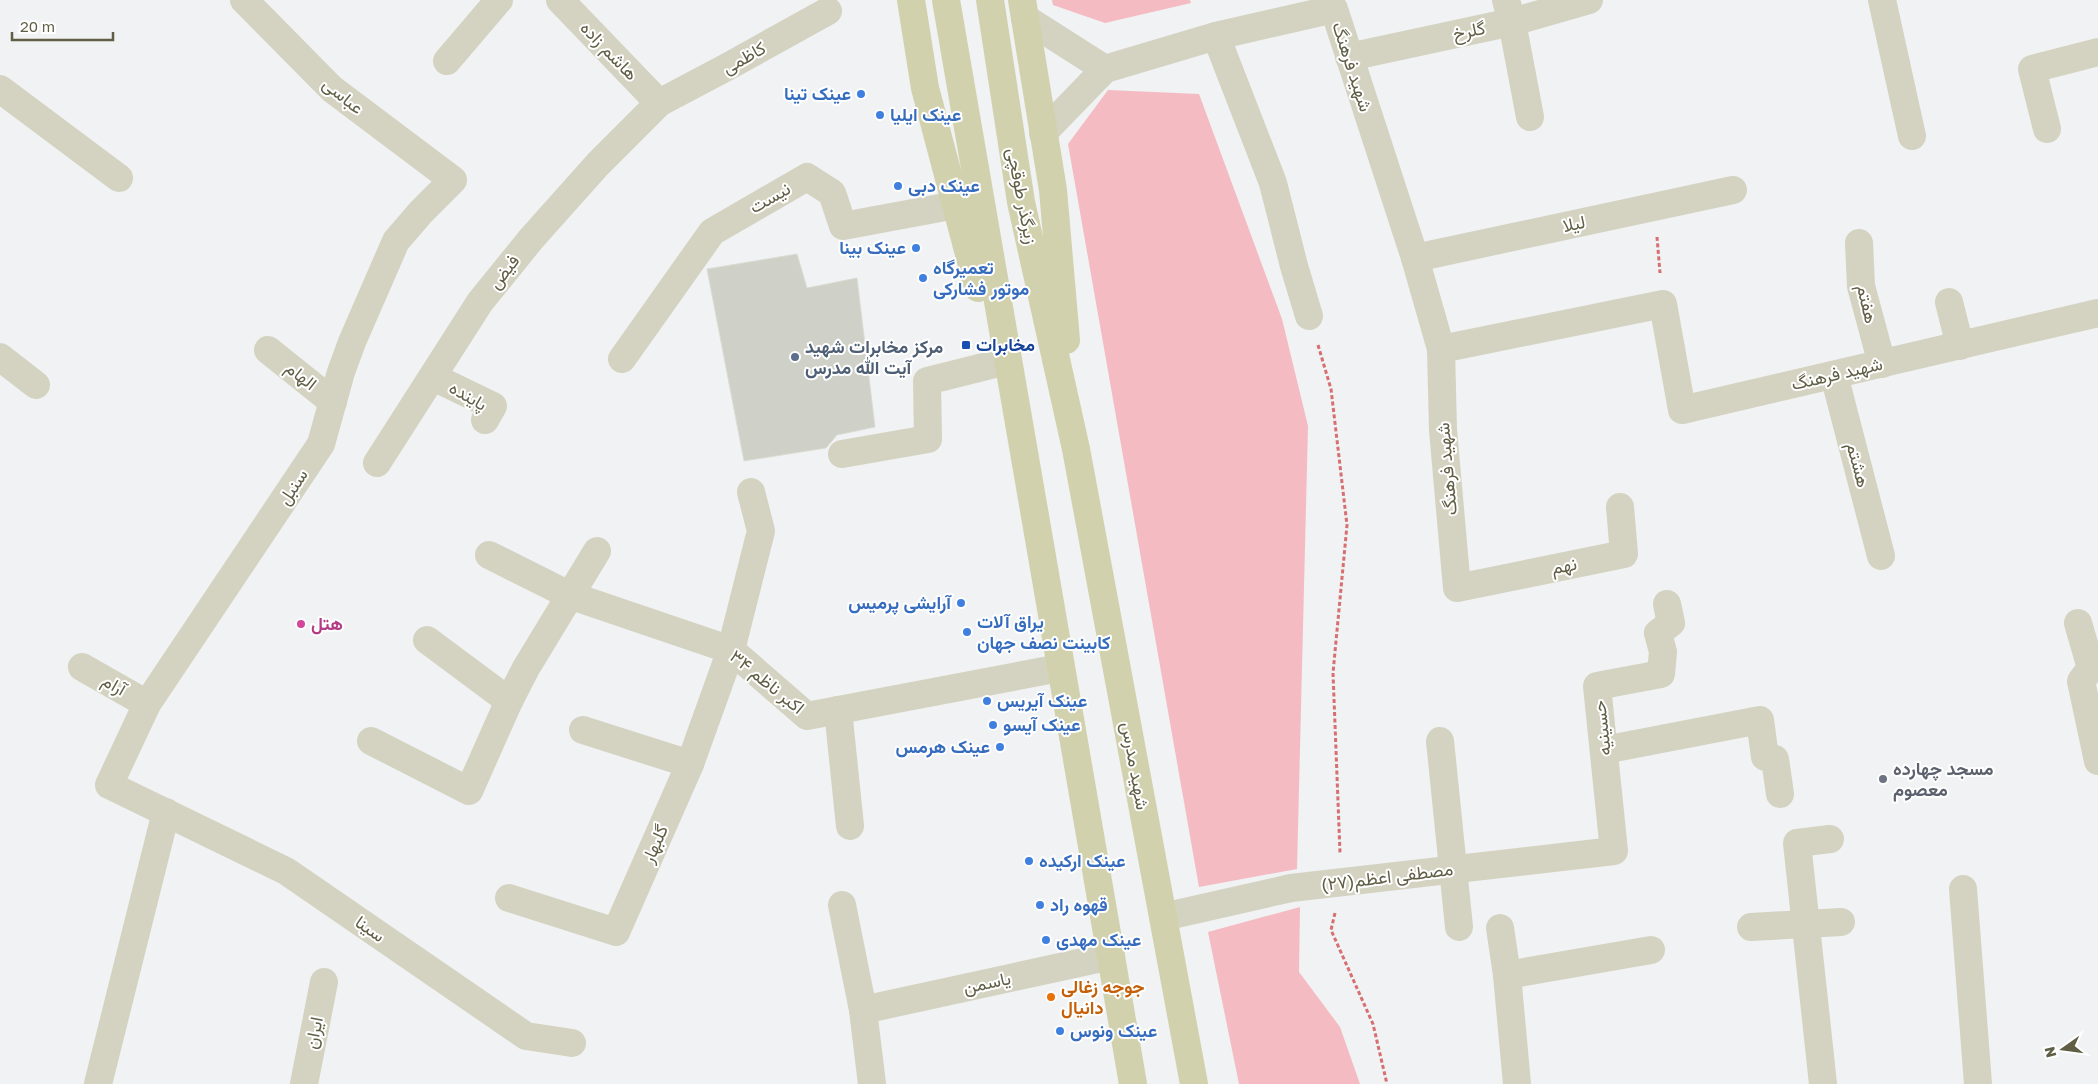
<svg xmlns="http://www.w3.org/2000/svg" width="2098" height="1084" font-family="'Golos Text',Vazirmatn,sans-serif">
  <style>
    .green { fill: #f4bbc3 }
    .building { fill: #cfd0c7; stroke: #dbddd4 }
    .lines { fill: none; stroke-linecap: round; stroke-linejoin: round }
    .path { stroke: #d76f71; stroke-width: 3; stroke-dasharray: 4 2.5; stroke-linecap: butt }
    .minor { stroke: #d4d2c0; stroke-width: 28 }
    .major { stroke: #d2d1ad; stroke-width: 28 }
    .shop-dot { fill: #3f7fe0; stroke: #fff; stroke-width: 2 }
    .transit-dot { fill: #1a4fb4; stroke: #fff; stroke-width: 2 }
    .service-dot { fill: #5c6f8a; stroke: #fff; stroke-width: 2 }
    .hotel-dot { fill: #d1479c; stroke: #fff; stroke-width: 2 }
    .worship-dot { fill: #6b7280; stroke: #fff; stroke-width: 2 }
    .food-dot { fill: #e8710a; stroke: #fff; stroke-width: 2 }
    .labels { text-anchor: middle; stroke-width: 4; stroke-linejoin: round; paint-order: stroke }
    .street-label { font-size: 18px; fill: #605f46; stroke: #fff }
    .shop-label { font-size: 18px; font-weight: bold; fill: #366cbe; stroke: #fff; text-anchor: start }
    .transit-label { font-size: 18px; font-weight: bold; fill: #164399; stroke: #fff; text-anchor: start }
    .service-label { font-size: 18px; font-weight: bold; fill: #4e5e75; stroke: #fff; text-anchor: start }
    .hotel-label { font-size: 18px; font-weight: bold; fill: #b23c85; stroke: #fff; text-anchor: start }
    .worship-label { font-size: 18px; font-weight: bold; fill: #5b616d; stroke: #fff; text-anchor: start }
    .food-label { font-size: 18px; font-weight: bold; fill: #c56008; stroke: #fff; text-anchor: start }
  </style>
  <rect width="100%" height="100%" fill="#f0f2f3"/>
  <g class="green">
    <polygon points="1052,0 1190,0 1191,3 1105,23 1053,5"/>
    <polygon points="1108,90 1199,94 1282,319 1308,426 1297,869 1199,887 1068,144"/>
    <polygon points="1300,907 1299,972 1340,1027 1360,1084 1239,1084 1208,932"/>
  </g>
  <polygon class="building" points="797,254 807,288 857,278 875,427 837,435 826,448 744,461 707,269"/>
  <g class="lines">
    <g class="path">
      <polyline points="1657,237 1660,273"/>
      <polyline points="1318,345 1331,389 1347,525 1333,673 1340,853"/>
      <polyline points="1335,913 1331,930 1373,1024 1387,1084"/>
    </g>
    <g class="minor">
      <polyline points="244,0 332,89 453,180 421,212 396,241 352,342 341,372 321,444 147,704 109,785 286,871 526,1036 572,1043"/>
      <polyline points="560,0 659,103"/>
      <polyline points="1506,0 1512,22 1530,117"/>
      <polyline points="1882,0 1912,136"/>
      <polyline points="1025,18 1105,69"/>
      <polyline points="1216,36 1273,183 1294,266 1309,316"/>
      <polyline points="1349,57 1512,22 1589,0"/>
      <polyline points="447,61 499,0"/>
      <polyline points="0,89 119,178"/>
      <polyline points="2047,129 2032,69 2098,52"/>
      <polyline points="1043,133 1105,69 1216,36 1334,9 1415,258 1441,349 1443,430 1457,588 1624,554 1620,507"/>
      <polyline points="1859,243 1861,286 1882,364"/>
      <polyline points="1415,258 1733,190"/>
      <polyline points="1949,302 1960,346"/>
      <polyline points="1441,349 1663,304 1682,410 2098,313"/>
      <polyline points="268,350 333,402"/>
      <polyline points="0,357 36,385"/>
      <polyline points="622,359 712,232 807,177 832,193 843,226 956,205"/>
      <polyline points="1834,375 1881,556"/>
      <polyline points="433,377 493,406 485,420"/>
      <polyline points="842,454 928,439 927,381 999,363"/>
      <polyline points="377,463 480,302 531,239 598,164 659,103 727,67 828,11"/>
      <polyline points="489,555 569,595 731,650 807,716 1060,668"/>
      <polyline points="2078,623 2091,668 2081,681 2098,761"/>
      <polyline points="427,640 509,701"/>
      <polyline points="82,667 147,704"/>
      <polyline points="838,710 850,826"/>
      <polyline points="583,730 690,764"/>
      <polyline points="371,741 469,791 509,701 526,668 597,551"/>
      <polyline points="1440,741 1459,927"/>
      <polyline points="1604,750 1760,720 1765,757 1775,759 1780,794"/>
      <polyline points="1963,889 1978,1084"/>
      <polyline points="509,898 616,932 690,764 731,650 761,531 751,492"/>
      <polyline points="842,905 863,1010 872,1084"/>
      <polyline points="1163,917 1291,888 1614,851 1597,686 1661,674 1663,652 1658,633 1671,623 1667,604"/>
      <polyline points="1751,927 1841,922"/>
      <polyline points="1500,928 1507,975 1517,1084"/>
      <polyline points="1507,975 1651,950"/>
      <polyline points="863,1010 1111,956"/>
      <polyline points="98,1084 166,812"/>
      <polyline points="304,1084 324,982"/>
      <polyline points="1823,1084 1797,843 1830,839"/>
    </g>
    <g class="major">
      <polyline points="911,0 925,88 978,288"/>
      <polyline points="946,0 1133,1084"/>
      <polyline points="990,0 1021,202 1076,449 1194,1084"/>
      <polyline points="1022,0 1053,190 1066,340"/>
    </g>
  </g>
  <g class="shop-dot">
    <circle cx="861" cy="94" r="5"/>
    <circle cx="880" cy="115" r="5"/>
    <circle cx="898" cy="186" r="5"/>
    <circle cx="916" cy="248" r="5"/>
    <circle cx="923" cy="278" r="5"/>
    <circle cx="961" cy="603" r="5"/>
    <circle cx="967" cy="632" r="5"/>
    <circle cx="987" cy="701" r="5"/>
    <circle cx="993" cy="725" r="5"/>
    <circle cx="1000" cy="747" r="5"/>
    <circle cx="1029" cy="861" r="5"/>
    <circle cx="1040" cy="905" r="5"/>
    <circle cx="1046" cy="940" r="5"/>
    <circle cx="1060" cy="1031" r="5"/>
  </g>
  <rect class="transit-dot" x="961" y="340" width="10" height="10" rx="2.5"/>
  <circle class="service-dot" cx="795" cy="357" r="5"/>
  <circle class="hotel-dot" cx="301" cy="624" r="5"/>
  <circle class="worship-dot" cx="1883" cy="779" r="5"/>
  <circle class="food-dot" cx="1051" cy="997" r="5"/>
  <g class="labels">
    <g class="street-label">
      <text transform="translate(1469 31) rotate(-12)" y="6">گلرخ</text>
      <text transform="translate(609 51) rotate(46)" y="6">هاشم زاده</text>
      <text transform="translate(744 58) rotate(-29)" y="6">کاظمی</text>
      <text transform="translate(1352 67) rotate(72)" y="6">شهید فرهنگ</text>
      <text transform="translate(343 96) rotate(39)" y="6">عباسی</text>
      <text transform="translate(1022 196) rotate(79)" y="6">زیرگذر طوقچی</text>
      <text transform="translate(770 198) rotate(-30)" y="6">نیست</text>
      <text transform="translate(1574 224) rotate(-12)" y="6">لیلا</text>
      <text transform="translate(504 272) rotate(-52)" y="6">فیض</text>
      <text transform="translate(1867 304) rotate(77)" y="6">هفتم</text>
      <text transform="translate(1837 374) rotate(-13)" y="6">شهید فرهنگ</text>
      <text transform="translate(301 376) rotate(38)" y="6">الهام</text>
      <text transform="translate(468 396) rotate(30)" y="6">پاینده</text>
      <text transform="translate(1858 465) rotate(75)" y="6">هشتم</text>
      <text transform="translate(1447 469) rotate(-95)" y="6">شهید فرهنگ</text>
      <text transform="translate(293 487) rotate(-57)" y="6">سنبل</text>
      <text transform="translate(1564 566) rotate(-12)" y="6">نهم</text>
      <text transform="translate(767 682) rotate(39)" y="6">۳۴ اکبر ناظم</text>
      <text transform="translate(114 685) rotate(30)" y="6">آرام</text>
      <text transform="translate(1602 728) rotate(-96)" y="6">حسینیه</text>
      <text transform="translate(1135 766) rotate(80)" y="6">شهید مدرس</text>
      <text transform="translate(655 844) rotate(-66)" y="6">گلبهار</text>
      <text transform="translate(1387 877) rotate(-7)" y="6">مصطفی اعظم(۲۷)</text>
      <text transform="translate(370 929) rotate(35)" y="6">سینا</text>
      <text transform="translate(987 983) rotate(-12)" y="6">یاسمن</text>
      <text transform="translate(314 1033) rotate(-79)" y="6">ایران</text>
    </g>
    <g class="shop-label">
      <text x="851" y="100" text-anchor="end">عینک تینا</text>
      <text x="890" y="121">عینک ایلیا</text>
      <text x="908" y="192">عینک دبی</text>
      <text x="906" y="254" text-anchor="end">عینک بینا</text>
      <text x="933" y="274">تعمیرگاه<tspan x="933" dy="21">موتور فشارکی</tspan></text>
      <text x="951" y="609" text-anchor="end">آرایشی پرمیس</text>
      <text x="977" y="628">یراق آلات<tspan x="977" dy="21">کابینت نصف جهان</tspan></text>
      <text x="997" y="707">عینک آیریس</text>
      <text x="1003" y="731">عینک آیسو</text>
      <text x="990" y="753" text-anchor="end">عینک هرمس</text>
      <text x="1039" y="867">عینک ارکیده</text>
      <text x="1050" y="911">قهوه راد</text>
      <text x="1056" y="946">عینک مهدی</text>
      <text x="1070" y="1037">عینک ونوس</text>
    </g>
    <g class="transit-label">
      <text x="976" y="351">مخابرات</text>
    </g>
    <g class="service-label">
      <text x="805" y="353">مرکز مخابرات شهید<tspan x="805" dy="21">آیت الله مدرس</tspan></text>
    </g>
    <g class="hotel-label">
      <text x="311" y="630">هتل</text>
    </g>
    <g class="worship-label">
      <text x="1893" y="775">مسجد چهارده<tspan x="1893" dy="21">معصوم</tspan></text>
    </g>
    <g class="food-label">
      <text x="1061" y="993">جوجه زغالی<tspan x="1061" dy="21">دانیال</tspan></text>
    </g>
  </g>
  <g transform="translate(2063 1049) rotate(256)" stroke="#ffffff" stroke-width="4" paint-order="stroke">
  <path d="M0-4L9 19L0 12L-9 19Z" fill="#605f46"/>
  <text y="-8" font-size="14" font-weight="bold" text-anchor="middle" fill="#605f46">N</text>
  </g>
  <path d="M12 32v8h101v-8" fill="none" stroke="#605f46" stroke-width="2.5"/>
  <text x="20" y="32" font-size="15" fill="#605f46" stroke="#ffffff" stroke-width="4" paint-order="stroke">20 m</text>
</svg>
